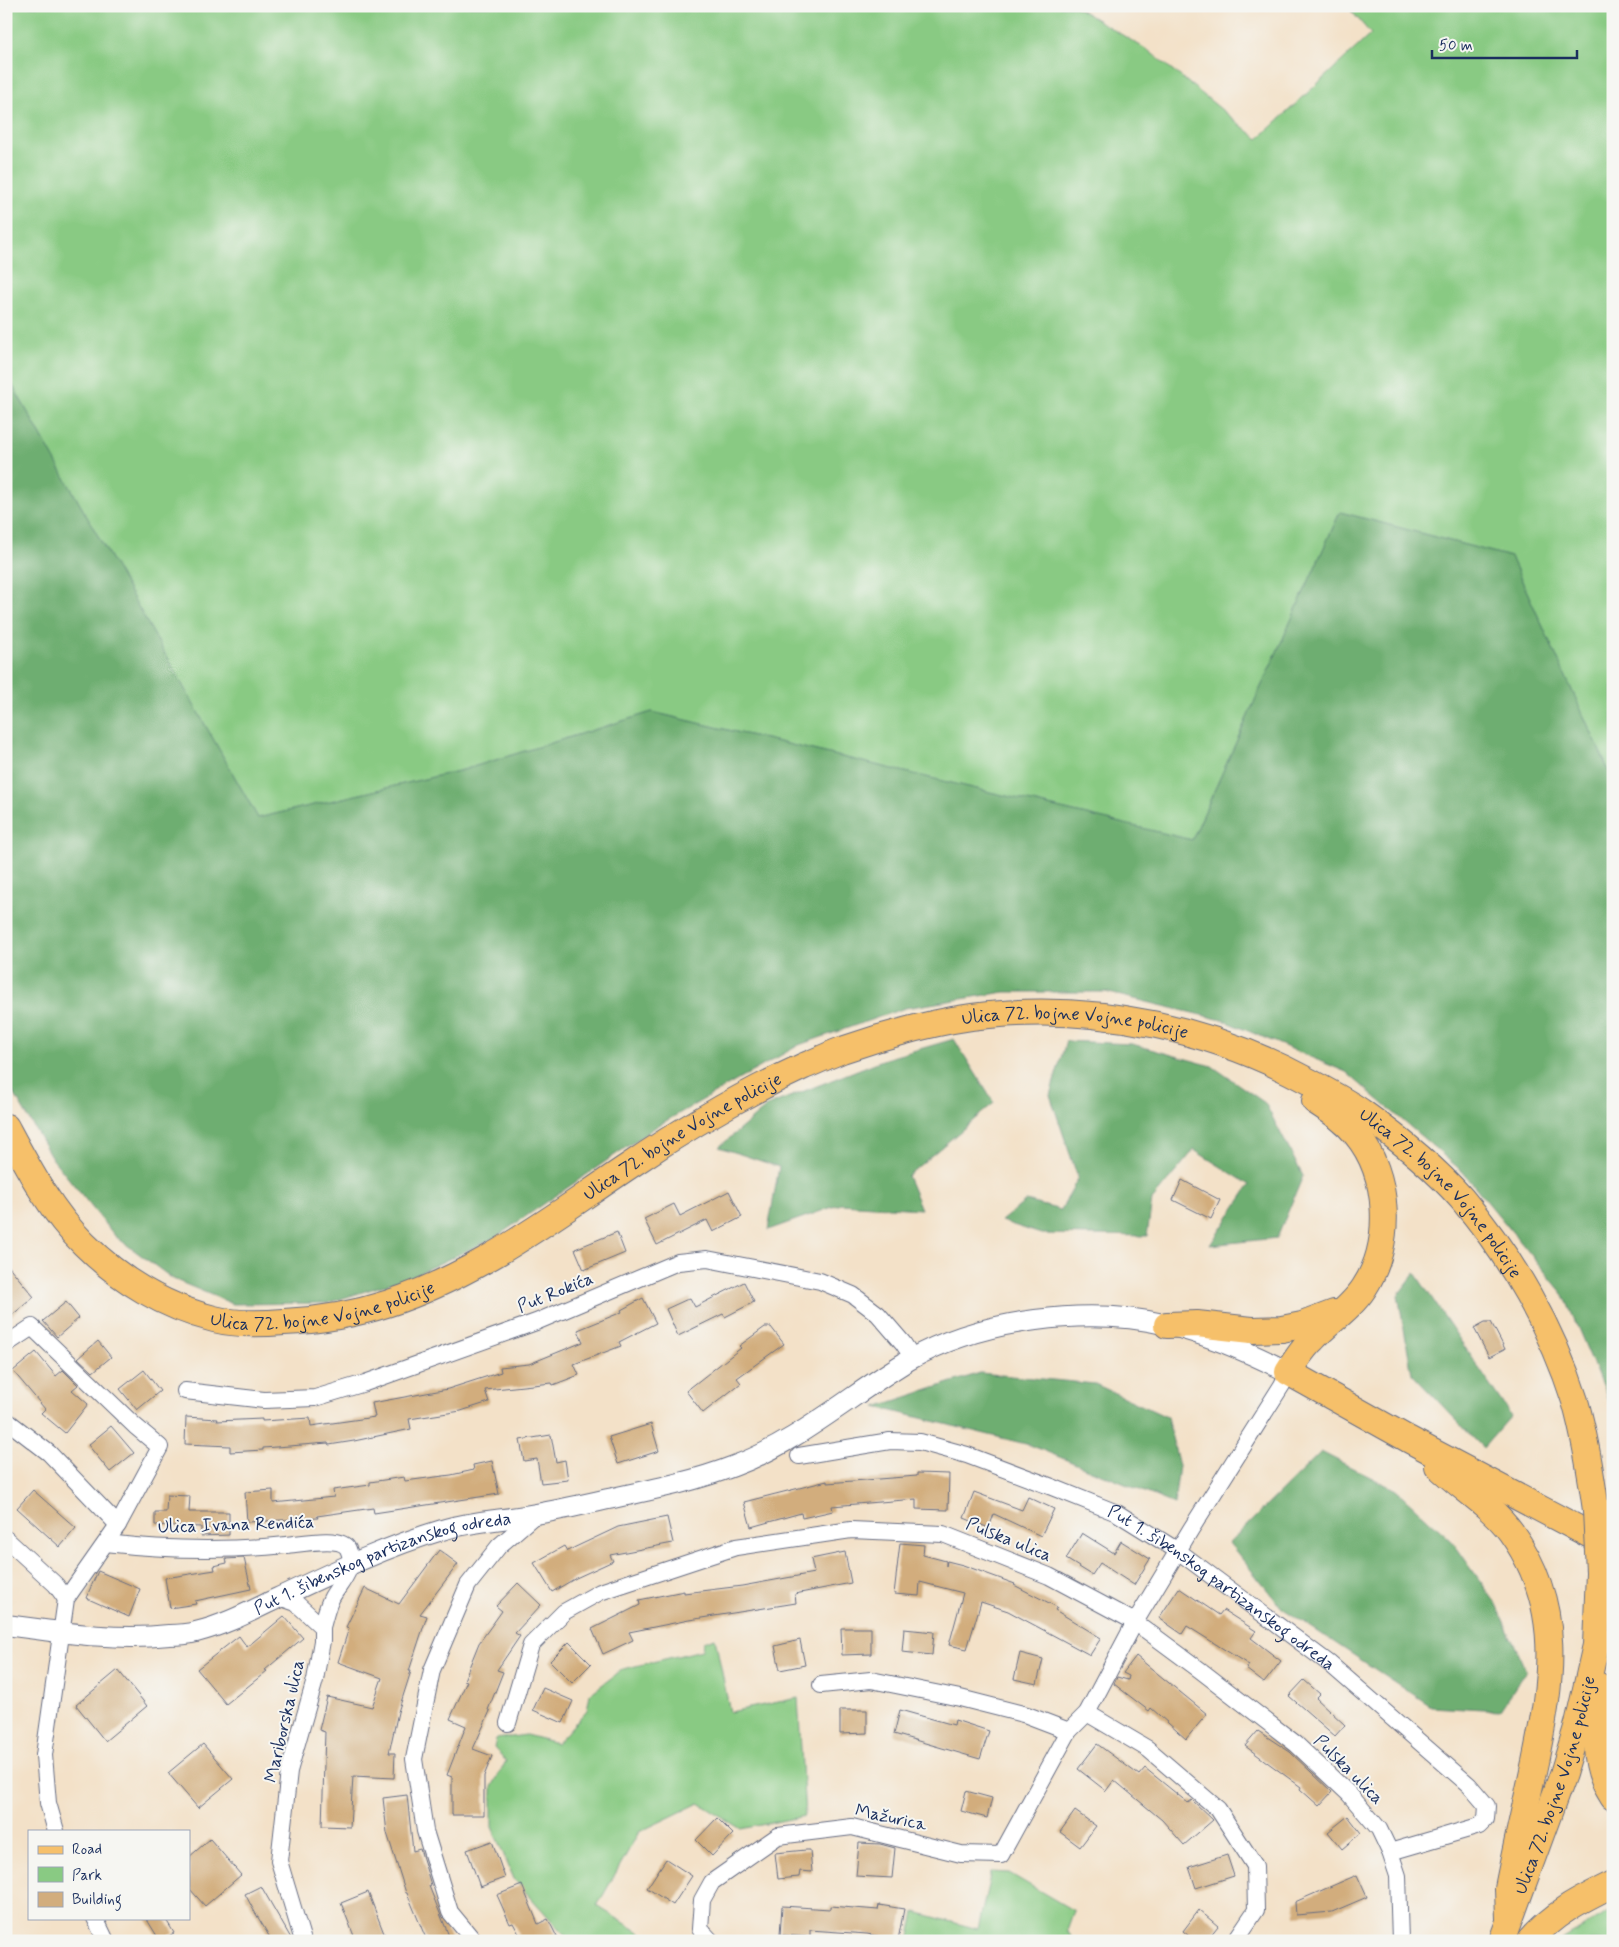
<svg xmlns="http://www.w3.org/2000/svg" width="1619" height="1947" font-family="Mynerve,sans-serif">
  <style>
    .green { fill: #89ca83; stroke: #527c70 }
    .forest { fill: #6eae71; stroke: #446e68 }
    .building { fill: #d2ad7d }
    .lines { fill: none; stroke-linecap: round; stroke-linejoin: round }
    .minor-casing { stroke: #676d83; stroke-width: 18 }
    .tertiary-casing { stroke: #676d83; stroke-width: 22 }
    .primary-casing { stroke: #676d83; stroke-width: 28 }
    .minor { stroke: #fff; stroke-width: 16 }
    .tertiary { stroke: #fff; stroke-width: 20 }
    .primary { stroke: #f6c06b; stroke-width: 26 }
    .primary-bridge-casing { stroke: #676d83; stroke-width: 28; stroke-linecap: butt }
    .primary-bridge { stroke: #f6c06b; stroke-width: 26 }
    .labels { text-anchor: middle; stroke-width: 4; stroke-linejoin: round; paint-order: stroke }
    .street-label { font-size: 18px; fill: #1b2f5e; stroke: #f6f6f2 }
  </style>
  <rect width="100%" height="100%" fill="#f6f6f2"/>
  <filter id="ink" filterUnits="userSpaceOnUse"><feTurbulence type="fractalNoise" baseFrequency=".02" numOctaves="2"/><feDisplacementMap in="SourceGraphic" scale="10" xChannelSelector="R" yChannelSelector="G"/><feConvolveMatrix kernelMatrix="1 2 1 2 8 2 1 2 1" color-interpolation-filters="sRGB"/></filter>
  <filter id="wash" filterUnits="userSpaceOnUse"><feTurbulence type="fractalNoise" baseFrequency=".0096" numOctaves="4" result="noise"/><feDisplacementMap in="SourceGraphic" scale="20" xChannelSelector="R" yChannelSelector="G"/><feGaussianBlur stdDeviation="1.12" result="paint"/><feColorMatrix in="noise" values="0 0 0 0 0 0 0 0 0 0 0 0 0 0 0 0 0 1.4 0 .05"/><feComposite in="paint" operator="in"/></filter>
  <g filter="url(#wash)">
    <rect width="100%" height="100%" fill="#f3e1c8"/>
    <g class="green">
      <polygon points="6,6 1074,6 1149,51 1258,139 1371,34 1347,6 1613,6 1613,780 1511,557 1340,512 1192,840 652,712 463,770 258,818 6,374"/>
      <polygon points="715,1638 730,1712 798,1698 805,1816 741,1829 699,1803 639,1832 597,1906 654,1941 570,1941 514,1879 492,1827 492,1787 506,1761 494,1748 496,1739 526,1735 557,1743 587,1710 590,1694 623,1669 702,1650 703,1642"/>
      <polygon points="991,1872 1009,1873 1074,1911 1067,1931 1075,1941 909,1941 915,1912 978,1929"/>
      <polygon points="1613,1910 1613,1941 1560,1941 1611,1911"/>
    </g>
    <g class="forest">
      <polygon points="6,374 258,818 463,770 652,712 1192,840 1340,512 1511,557 1613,780 1613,1411 1564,1295 1463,1172 1346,1072 1222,1020 1105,992 1005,992 905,1008 799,1045 657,1126 496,1237 410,1277 328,1303 233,1304 173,1279 115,1236 52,1158 6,1080"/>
      <polygon points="954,1039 994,1103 907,1176 921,1209 841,1204 768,1230 779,1167 719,1147 769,1105 885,1059"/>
      <polygon points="1066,1041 1132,1044 1212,1066 1265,1103 1303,1176 1277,1238 1210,1245 1250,1185 1194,1150 1152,1200 1147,1236 1041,1234 1001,1221 1026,1201 1061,1210 1078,1178 1050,1095"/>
      <polygon points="1415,1273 1511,1416 1483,1448 1412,1374 1398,1295"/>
      <polygon points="980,1373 1095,1384 1167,1417 1179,1466 1174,1504 1030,1445 876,1407"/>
      <polygon points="1321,1452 1396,1490 1452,1541 1495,1602 1526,1671 1500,1710 1431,1706 1282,1608 1229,1543"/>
    </g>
    <g id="blocks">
      <g class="building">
        <polygon points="1182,1180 1220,1200 1211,1219 1173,1200"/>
        <polygon points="729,1191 742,1217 713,1232 707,1220 657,1245 644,1219 674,1204 680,1216"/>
        <polygon points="617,1232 625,1253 584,1270 575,1249"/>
        <polygon points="6,1263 34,1297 6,1320"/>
        <polygon points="744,1282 754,1302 725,1317 723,1314 678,1336 666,1309 690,1298 695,1307"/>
        <polygon points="643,1298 656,1323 619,1342 621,1346 574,1364 579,1375 553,1385 552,1383 485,1390 489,1402 461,1411 409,1419 411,1429 354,1441 329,1445 328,1443 263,1448 263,1450 230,1452 230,1446 185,1444 186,1417 218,1419 217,1421 262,1419 262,1421 310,1418 311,1426 375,1417 372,1403 448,1389 501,1372 500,1367 529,1364 583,1342 578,1330 622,1312 621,1310"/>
        <polygon points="66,1302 79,1318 57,1337 43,1321"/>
        <polygon points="1485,1322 1491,1322 1505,1349 1489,1357 1474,1328"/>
        <polygon points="765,1327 771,1327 784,1344 737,1378 741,1383 703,1413 686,1391 741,1348 739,1346"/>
        <polygon points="98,1341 111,1357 93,1372 78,1358"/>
        <polygon points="36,1352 56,1376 63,1370 78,1385 72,1390 88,1404 65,1433 41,1413 45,1409 13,1371"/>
        <polygon points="144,1370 160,1391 137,1410 120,1389"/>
        <polygon points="651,1424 659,1451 618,1464 609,1437"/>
        <polygon points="111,1426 134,1453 110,1472 88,1445"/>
        <polygon points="551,1435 556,1462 565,1460 568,1480 541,1483 537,1459 524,1461 520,1440"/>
        <polygon points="492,1461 499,1494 374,1513 373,1508 317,1516 318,1518 247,1522 245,1492 273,1490 273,1503 334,1497 333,1490 370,1485 370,1482 404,1477 405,1481 451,1475 474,1470 473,1465"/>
        <polygon points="917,1473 949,1474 948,1510 916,1509 916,1499 832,1506 833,1511 802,1518 801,1513 751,1527 744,1502 827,1481 827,1483 917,1476"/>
        <polygon points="33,1490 76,1528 60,1547 17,1508"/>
        <polygon points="974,1492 1022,1510 1028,1497 1054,1509 1041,1536 994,1514 989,1528 964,1518"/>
        <polygon points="167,1495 190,1496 189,1512 229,1512 229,1535 201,1536 201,1527 155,1525 155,1512 166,1512"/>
        <polygon points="667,1517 673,1543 610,1555 613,1561 576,1578 552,1592 534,1563 564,1546 567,1551 618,1527"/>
        <polygon points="1082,1533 1114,1553 1121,1541 1150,1559 1134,1585 1100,1563 1092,1575 1066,1559"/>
        <polygon points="900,1543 924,1545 923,1555 946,1561 946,1566 947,1561 963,1565 1015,1584 1014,1585 1057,1607 1055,1610 1101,1638 1090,1655 1008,1611 981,1602 967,1649 949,1645 963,1593 920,1582 919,1596 894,1594"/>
        <polygon points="439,1550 458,1564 420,1614 427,1616 409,1671 411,1671 398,1712 389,1753 395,1753 394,1778 353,1776 350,1827 322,1826 325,1732 319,1730 327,1697 372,1707 382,1678 338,1662 349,1628 346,1627 365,1588 399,1604"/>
        <polygon points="845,1552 851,1583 795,1594 796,1603 689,1620 629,1632 633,1640 603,1654 592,1629 640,1605 639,1600 684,1591 684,1593 742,1586 814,1573 811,1559"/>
        <polygon points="244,1558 251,1589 195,1601 196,1604 170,1608 165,1578 215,1570 214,1566 227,1563 226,1559"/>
        <polygon points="98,1571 140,1589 129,1617 86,1598"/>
        <polygon points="518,1583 541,1605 515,1633 520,1636 497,1670 503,1672 488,1710 490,1711 473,1749 492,1756 484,1776 484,1815 452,1815 452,1777 447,1775 466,1726 450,1719 467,1681 464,1680 479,1643 502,1611 496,1606"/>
        <polygon points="1179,1588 1219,1615 1223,1610 1256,1631 1251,1638 1281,1661 1264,1683 1246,1669 1249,1665 1187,1626 1182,1634 1159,1618"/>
        <polygon points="284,1616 303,1638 265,1670 267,1671 226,1704 197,1669 239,1636 247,1647"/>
        <polygon points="841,1628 871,1628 871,1654 842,1655"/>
        <polygon points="904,1629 934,1632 932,1655 902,1652"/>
        <polygon points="800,1640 805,1665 780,1670 775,1646"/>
        <polygon points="569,1642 591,1664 572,1683 550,1661"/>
        <polygon points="1020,1653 1043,1659 1037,1684 1014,1679"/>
        <polygon points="1136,1656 1207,1714 1186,1739 1151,1708 1149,1711 1114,1684 1117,1677 1128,1680 1129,1676 1123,1673"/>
        <polygon points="118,1670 147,1706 105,1741 76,1705"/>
        <polygon points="1304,1680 1320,1694 1316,1698 1345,1725 1335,1736 1289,1696"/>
        <polygon points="543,1688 573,1701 563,1723 533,1710"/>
        <polygon points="840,1710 867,1710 867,1733 840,1734"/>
        <polygon points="900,1710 954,1725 955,1720 989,1731 980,1759 894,1734"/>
        <polygon points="1258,1731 1290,1752 1332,1792 1319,1806 1300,1789 1301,1787 1245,1746"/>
        <polygon points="203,1744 233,1779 198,1808 168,1773"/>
        <polygon points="1097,1744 1139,1775 1145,1768 1188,1803 1192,1800 1213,1820 1184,1845 1162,1820 1114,1780 1106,1791 1078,1769"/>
        <polygon points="966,1791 992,1798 987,1818 961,1811"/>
        <polygon points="407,1795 413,1851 420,1849 431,1885 429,1886 451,1941 427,1941 407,1893 406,1893 387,1833 383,1798"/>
        <polygon points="1075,1811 1096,1826 1080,1847 1060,1832"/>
        <polygon points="1348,1816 1361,1833 1342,1849 1328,1832"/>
        <polygon points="717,1818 733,1834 712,1856 696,1840"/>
        <polygon points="210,1839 241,1875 205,1906 189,1888 189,1857"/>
        <polygon points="492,1841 505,1878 480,1887 467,1850"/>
        <polygon points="859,1843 880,1844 895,1848 892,1878 856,1876"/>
        <polygon points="806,1850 810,1850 812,1872 800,1871 799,1877 778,1879 775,1853"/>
        <polygon points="1227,1855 1234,1876 1196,1888 1189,1867"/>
        <polygon points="666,1859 692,1876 673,1905 647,1888"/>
        <polygon points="1357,1875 1367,1897 1332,1912 1296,1915 1295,1902"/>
        <polygon points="522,1885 538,1924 548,1919 559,1941 506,1941 519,1934 513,1923 510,1924 497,1895"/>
        <polygon points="261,1886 292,1940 292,1941 272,1941 253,1909 245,1894"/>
        <polygon points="368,1892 385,1936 374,1941 356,1941 341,1903"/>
        <polygon points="879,1905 904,1909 898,1940 867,1934 810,1930 810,1937 780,1935 782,1906 830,1909 830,1906 878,1910"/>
        <polygon points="1199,1910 1218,1926 1206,1941 1195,1941 1183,1931"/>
        <polygon points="146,1918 165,1918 174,1933 160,1941"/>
      </g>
    </g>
  </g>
  <g filter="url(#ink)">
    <use href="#blocks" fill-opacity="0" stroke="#676d83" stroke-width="1"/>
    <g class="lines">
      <g class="minor-casing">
        <g id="minor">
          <polyline points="6,1341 8,1343 32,1327 135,1426 160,1447 118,1525 66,1599 44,1755 48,1803 56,1831"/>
          <polyline points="185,1391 264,1400 315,1398 365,1383 536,1322 678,1262 707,1259 820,1281 853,1295 878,1314 903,1343 913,1358"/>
          <polyline points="6,1420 49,1453 118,1525"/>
          <path id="s1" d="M799,1456L890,1441L920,1442L967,1455L1052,1487L1117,1513L1178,1551L1330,1664L1469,1785L1487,1806L1486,1819L1479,1826L1390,1852"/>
          <polyline points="6,1539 56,1585 66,1599"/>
          <path d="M106,1543C165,1550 227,1551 286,1545C300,1544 341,1535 348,1549C357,1567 340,1583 332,1597C327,1606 325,1617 322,1627"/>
          <polyline points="279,1597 296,1603 322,1627 322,1641 315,1680 289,1771 279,1861 303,1941"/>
          <polyline points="821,1685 871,1680 960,1698 1027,1715 1069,1731"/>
          <polyline points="1087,1713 1148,1749 1218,1809 1255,1866 1256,1910 1235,1941"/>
          <polyline points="508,1723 531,1645 564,1612 600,1592 736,1547 851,1530 943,1534 1049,1576 1135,1622 1200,1670 1296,1744 1349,1794 1379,1829 1390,1852 1398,1876 1400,1941"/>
          <polyline points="95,1918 106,1941"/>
          <polyline points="474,1941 450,1912 425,1831 414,1759 432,1670 468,1585 499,1546 536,1514"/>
          <polyline points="711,1941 700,1929 702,1900 712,1882 778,1836 852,1827 961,1854 1001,1855 1069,1731 1087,1713 1135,1622 1191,1529 1282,1385 1288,1372"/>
        </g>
      </g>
      <g class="tertiary-casing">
        <g id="tertiary">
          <path id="s2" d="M6,1625C60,1632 114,1641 169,1635C178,1635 188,1634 196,1632C225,1625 251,1611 278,1598C331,1573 385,1547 442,1530C472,1521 505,1520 536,1514C565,1509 594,1502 622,1496C660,1488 698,1480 734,1466C797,1443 852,1394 909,1360C981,1319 1088,1306 1168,1325C1210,1335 1249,1352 1288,1372"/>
        </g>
      </g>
      <g class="primary-casing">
        <g id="primary">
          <path d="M1315,1101C1330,1111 1345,1120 1356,1134C1390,1175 1393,1244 1364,1288C1351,1308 1329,1322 1313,1339C1303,1348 1295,1361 1288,1372L1408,1439L1613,1547"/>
          <path id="s3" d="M6,1127C28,1168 51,1212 84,1244C120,1280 165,1307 214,1319C237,1325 261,1324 284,1322C358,1319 421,1296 485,1260C535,1232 581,1198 629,1166C685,1128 743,1094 804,1066C817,1061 829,1055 842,1050C885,1035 943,1019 989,1015C1100,1004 1213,1029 1310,1082C1328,1092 1346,1101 1363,1113C1398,1138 1433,1166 1462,1199C1511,1257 1552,1328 1575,1401C1585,1436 1591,1474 1596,1510"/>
          <polyline points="1167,1325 1197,1324 1252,1330 1282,1329 1302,1325 1334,1313"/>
          <path d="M1438,1466C1461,1488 1492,1506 1511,1532C1564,1606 1552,1680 1535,1762C1526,1804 1516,1846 1508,1888L1509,1919"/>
          <path d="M1599,1686C1598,1716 1592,1752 1604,1780C1606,1786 1610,1792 1613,1797"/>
          <path id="s4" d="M1502,1941L1563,1774L1578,1724L1596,1645L1599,1572"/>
          <path d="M1530,1941C1552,1914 1582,1899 1613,1884"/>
        </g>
      </g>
      <use href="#minor" class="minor"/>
      <use href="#tertiary" class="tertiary"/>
      <use href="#primary" class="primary"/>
      <g class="primary-bridge-casing">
        <polyline id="primary-bridge" points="1596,1510 1599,1572"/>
      </g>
      <use href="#primary-bridge" class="primary-bridge"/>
    </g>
  </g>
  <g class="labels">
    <g class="street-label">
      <text dy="6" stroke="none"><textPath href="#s3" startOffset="1229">Ulica 72. bojne Vojne policije</textPath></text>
      <text dy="6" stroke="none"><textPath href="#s3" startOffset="809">Ulica 72. bojne Vojne policije</textPath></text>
      <text dy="6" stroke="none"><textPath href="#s3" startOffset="1649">Ulica 72. bojne Vojne policije</textPath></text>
      <text transform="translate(555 1292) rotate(-22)" y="6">Put Rokića</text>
      <text dy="6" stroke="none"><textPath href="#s3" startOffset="404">Ulica 72. bojne Vojne policije</textPath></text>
      <text transform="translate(236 1524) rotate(-2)" y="6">Ulica Ivana Rendića</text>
      <text transform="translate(1009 1539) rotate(22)" y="6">Pulska ulica</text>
      <text dy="6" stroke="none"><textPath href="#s2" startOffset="391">Put 1. šibenskog partizanskog odreda</textPath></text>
      <text dy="6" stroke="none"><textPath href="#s1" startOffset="460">Put 1. šibenskog partizanskog odreda</textPath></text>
      <text transform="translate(284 1721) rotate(-77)" y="6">Mariborska ulica</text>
      <text transform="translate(1349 1769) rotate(45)" y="6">Pulska ulica</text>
      <text dy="6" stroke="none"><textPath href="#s4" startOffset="165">Ulica 72. bojne Vojne policije</textPath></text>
      <text transform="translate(891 1817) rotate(12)" y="6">Mažurica</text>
    </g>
  </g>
  <rect width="1619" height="1947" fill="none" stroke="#f6f6f2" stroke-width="25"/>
  <rect x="28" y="1830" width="162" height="90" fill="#f6f6f2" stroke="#9ea6b7"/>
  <rect x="38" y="1846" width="25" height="8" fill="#f6c06b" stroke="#9ea6b7"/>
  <text x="72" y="1854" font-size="15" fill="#1b2f5e">Road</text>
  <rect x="38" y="1867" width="25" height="15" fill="#89ca83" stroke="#9ea6b7"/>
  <text x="72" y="1880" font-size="15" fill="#1b2f5e">Park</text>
  <rect x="38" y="1892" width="25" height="15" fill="#d2ad7d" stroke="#9ea6b7"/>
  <text x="72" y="1904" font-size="15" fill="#1b2f5e">Building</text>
  <path d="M1432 50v8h145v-8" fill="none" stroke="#1b2f5e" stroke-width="2.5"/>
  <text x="1439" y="50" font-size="15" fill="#1b2f5e" stroke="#f6f6f2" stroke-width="4" paint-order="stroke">50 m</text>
</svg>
